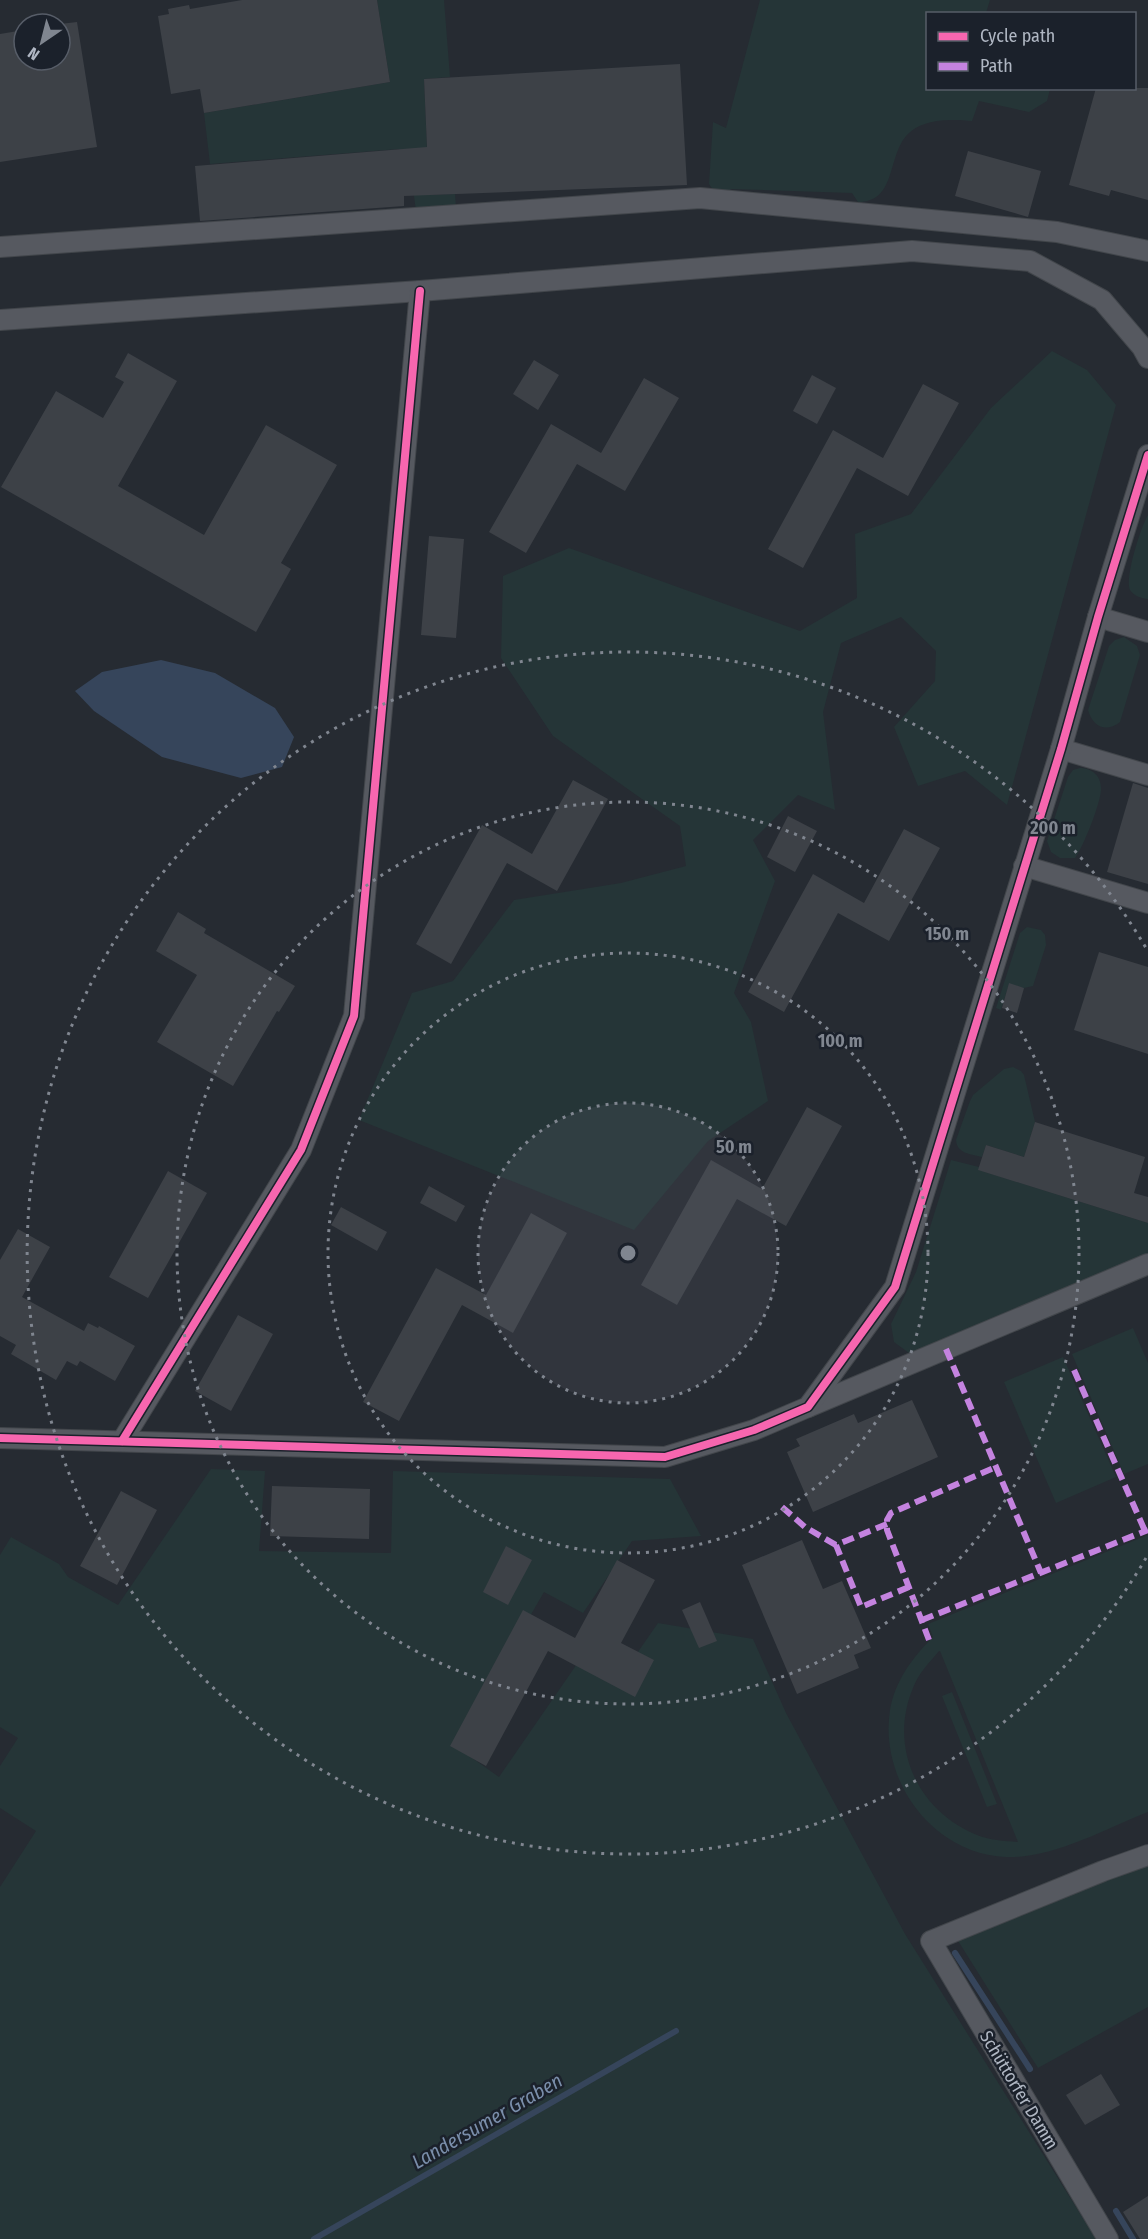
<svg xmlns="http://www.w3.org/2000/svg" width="1148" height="2239" font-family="'Fira Sans Condensed',sans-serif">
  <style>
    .green { fill: #253537; fill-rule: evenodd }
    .water { fill: #36455b }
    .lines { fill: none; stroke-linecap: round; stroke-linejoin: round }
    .stream { stroke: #36455b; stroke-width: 6 }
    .building { fill: #3d4147 }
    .minor-casing { stroke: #42464b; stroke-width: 22 }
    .minor { stroke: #565960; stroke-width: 20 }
    .quiet { stroke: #c483df; stroke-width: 6; stroke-dasharray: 12 6; stroke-linecap: butt }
    .cycleway-casing { stroke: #1b212b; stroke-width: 11 }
    .cycleway { stroke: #f766af; stroke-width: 8 }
    .ring { fill: none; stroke: #808690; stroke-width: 3; stroke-dasharray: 3 6 }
    .labels { text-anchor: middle; stroke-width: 5; stroke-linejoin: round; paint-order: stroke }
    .street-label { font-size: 18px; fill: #b0b7c3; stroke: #1b212b }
    .water-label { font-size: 20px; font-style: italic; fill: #7a8eaa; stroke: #1b212b }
    .centre { fill: #808690; stroke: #1b212b; stroke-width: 3 }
    .ring-label { font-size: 18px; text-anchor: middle; font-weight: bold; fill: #808690; stroke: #1b212b; stroke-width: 5; stroke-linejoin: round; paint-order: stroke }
  </style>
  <rect width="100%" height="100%" fill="#262b32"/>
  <g class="green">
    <polygon points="377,0 444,0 450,77 424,79 429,195 455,194 456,207 416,211 410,167 399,149 210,164 204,113 390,82"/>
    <path d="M760,0H990L986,13L928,14V88L1050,89L1047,101L1029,112L979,101L972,121C951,119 922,118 906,136C887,159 896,202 858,202L852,193L731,189L724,197L715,193L709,184L713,122L726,128Z"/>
    <polygon points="1052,351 1087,370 1116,405 1007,805 965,771 918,786 894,727 935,681 936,651 901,617 841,643 823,712 835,810 798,795 753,840 775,881 734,993 751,1022 768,1101 708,1141 634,1230 359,1120 412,993 453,981 514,900 621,883 686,866 680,826 553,736 501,658 503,576 569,548 800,631 857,598 855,534 911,514 991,408"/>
    <path d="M1148,515V599H1147C1141,598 1134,596 1130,590C1124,579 1141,526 1148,515Z"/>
    <path d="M1124,637L1137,646L1140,655L1120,722C1106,733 1093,727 1088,710L1109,646L1115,640Z"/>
    <path d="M1080,768C1091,768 1101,775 1101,788C1102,800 1083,848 1075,858H1060L1051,852L1047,841L1068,777L1073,770Z"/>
    <polygon points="1027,927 1041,930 1045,935 1046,945 1033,986 1024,988 1009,984 1001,1010 996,1008 1020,933"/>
    <path d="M1013,1067L1021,1071L1024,1075L1035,1122L1024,1157L986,1145L982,1157C971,1154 957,1154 956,1140L970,1101L973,1095L1004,1069Z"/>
    <polygon points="951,1160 979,1167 979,1170 1148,1223 1148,1255 918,1353 909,1353 894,1342 891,1324 916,1272"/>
    <polygon points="1133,1328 1148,1363 1148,1464 1124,1474 1072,1354"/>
    <polygon points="1063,1357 1116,1477 1056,1503 1004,1382"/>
    <polygon points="211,1469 265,1471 259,1551 391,1553 393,1471 670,1479 701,1536 632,1541 583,1613 544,1592 455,1746 499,1777 579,1661 615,1685 658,1623 753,1639 786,1713 905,1934 1096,2239 0,2239 0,1887 36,1831 0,1808 0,1766 18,1738 0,1727 0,1555 11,1537 59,1564 68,1577 118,1605"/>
    <path d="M1148,1535V1812C1105,1829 1052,1859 1006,1857C933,1854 879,1781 890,1710C895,1681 912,1658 933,1637L928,1624ZM939,1651H940L1018,1842C1004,1841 989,1840 977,1835C918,1811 888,1748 913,1688C918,1674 929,1663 939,1651Z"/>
    <polygon points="952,1692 997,1804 987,1807 942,1696"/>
    <polygon points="1148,1861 1148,2007 1038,2068 955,1936"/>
  </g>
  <polygon class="water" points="161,660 215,673 275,708 294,737 282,767 241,778 162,757 94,711 75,691 102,672"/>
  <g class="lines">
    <g class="stream">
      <polyline points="955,1953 1030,2069"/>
      <polyline points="1116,2211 1133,2239"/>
      <polyline points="314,2239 676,2031"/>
    </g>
  </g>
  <g class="building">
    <polygon points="242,0 377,0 390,82 204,113 200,89 171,94 158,16 169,14 168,9 189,5 190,9"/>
    <polygon points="77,22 97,147 0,162 0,34 24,30 24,60 60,60 60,24"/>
    <polygon points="680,64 687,185 404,196 404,206 200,221 195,166 427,147 424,79"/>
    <polygon points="1096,88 1148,88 1148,200 1111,190 1109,196 1069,185"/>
    <polygon points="968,151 1041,171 1028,217 955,196"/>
    <polygon points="128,353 177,381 118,486 204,535 266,425 337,465 281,563 291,569 256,632 1,487 56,391 103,418 124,382 115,377"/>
    <polygon points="534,360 559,375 538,410 513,394"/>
    <polygon points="812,375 836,388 817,424 793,411"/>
    <polygon points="644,378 679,398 625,491 577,464 526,553 489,532 551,424 601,453"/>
    <polygon points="923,384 959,403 908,496 857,468 803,568 768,549 833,430 883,458"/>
    <polygon points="429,536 464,539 456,638 421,635"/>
    <polygon points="573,780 608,799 557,891 507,863 451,964 416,944 482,825 532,854"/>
    <polygon points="1133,783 1148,788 1148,884 1107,872"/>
    <polygon points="788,816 817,831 795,872 767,857"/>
    <polygon points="904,829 940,848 889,941 838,913 784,1012 748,992 813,874 864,903"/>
    <polygon points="178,912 206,929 204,933 295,986 279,1012 277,1011 233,1086 157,1042 197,975 156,951"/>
    <polygon points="1099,952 1148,967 1148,1054 1074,1030"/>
    <polygon points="1009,983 1024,988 1017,1013 1002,1008"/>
    <polygon points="807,1107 842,1126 786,1226 737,1199 677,1305 641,1285 711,1160 762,1189"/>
    <polygon points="1035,1122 1145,1157 1134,1193 1148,1197 1148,1223 978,1170 986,1145 1024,1157"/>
    <polygon points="168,1171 207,1193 148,1298 109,1277"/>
    <polygon points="429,1186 465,1206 456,1222 420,1203"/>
    <polygon points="341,1207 387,1232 377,1251 331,1225"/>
    <polygon points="531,1213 567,1233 513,1333 462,1305 399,1421 363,1402 436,1268 486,1295"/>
    <polygon points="18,1229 50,1247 22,1297 84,1331 88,1323 98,1328 99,1326 135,1346 115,1381 80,1361 77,1366 67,1361 56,1380 11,1354 16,1345 0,1336 0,1260"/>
    <polygon points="238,1315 273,1334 231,1411 195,1391"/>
    <polygon points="912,1400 938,1457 813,1512 787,1452 800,1446 796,1439 854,1414 858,1423"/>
    <polygon points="272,1486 370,1489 369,1539 270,1536"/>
    <polygon points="121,1491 157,1510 117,1585 80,1566"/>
    <polygon points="802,1540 823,1589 842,1581 871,1648 854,1655 859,1668 797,1694 742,1565"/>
    <polygon points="506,1546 532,1560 508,1605 483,1592"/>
    <polygon points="617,1560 655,1580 621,1643 654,1660 635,1697 548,1651 486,1766 450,1746 523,1610 575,1638"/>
    <polygon points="700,1602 717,1641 699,1648 682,1610"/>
    <polygon points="1101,2074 1120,2105 1085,2125 1066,2095"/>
    <polygon points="1148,2196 1148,2239 1140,2239 1123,2212"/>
  </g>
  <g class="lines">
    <g class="minor-casing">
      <g id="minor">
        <polyline points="0,247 700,198 1057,232 1148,251"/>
        <polyline points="0,320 420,291 912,251 1030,261 1102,300 1142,347 1148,358"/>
        <polyline points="1098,617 1148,632"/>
        <polyline points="1061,749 1148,775"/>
        <polyline points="1024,866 1148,903"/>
        <polyline points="808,1407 1148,1264"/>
        <polyline points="0,1438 665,1457 754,1430 808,1407 895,1287 1061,749 1098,617 1148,455"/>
        <polyline points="122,1441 301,1150 354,1016 420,291"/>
        <polyline points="1108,2239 931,1941 1103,1871 1148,1855"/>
      </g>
    </g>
    <use href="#minor" class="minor"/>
    <g class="quiet">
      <polyline points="946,1349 1041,1573"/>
      <polyline points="1074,1370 1145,1531"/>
      <polyline points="782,1507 805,1527 836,1545"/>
      <polyline points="887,1524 836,1545 861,1607 909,1587"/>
      <polyline points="922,1620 1148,1530"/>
      <polyline points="929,1640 887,1530 887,1520 891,1513 996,1467"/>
    </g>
    <g class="cycleway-casing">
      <g id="cycleway">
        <polyline points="0,1438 665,1457 754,1430 808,1407 895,1287 1061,749 1098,617 1148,455"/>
        <polyline points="122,1441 301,1150 354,1016 420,291"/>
      </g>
    </g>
    <use href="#cycleway" class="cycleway"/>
  </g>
  <circle cx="628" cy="1253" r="150" fill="#808690" fill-opacity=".12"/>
  <g class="ring">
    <circle cx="628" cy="1253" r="150"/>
    <circle cx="628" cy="1253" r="300"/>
    <circle cx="628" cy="1253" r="451"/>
    <path d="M1146 1558A601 601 0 1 1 1146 948"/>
  </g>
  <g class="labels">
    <g class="street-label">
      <text transform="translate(1019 2090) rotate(59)" y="6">Schüttorfer Damm</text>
    </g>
    <g class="water-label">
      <text transform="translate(487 2121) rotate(-30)" y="7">Landersumer Graben</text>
    </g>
  </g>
  <circle cx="628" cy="1253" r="9" class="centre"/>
  <g class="ring-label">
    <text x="1053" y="834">200 m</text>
    <text x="947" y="940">150 m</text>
    <text x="840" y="1047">100 m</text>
    <text x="734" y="1153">50 m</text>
  </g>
  <rect x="926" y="12" width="210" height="78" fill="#1b212b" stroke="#575d68" stroke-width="1.5"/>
  <rect x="938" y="32" width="30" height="9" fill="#f766af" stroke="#575d68" stroke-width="1.5"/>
  <text x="980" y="42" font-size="18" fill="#b0b7c3">Cycle path</text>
  <rect x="938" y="62" width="30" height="9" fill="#c483df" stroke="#575d68" stroke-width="1.5"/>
  <text x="980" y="72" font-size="18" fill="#b0b7c3">Path</text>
  <g transform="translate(42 42) rotate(215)"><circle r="28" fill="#1b212b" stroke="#575d68" stroke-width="1.5"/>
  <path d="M0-4.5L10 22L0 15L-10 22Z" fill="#808690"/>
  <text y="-9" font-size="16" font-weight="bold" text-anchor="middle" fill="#b0b7c3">N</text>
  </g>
</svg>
